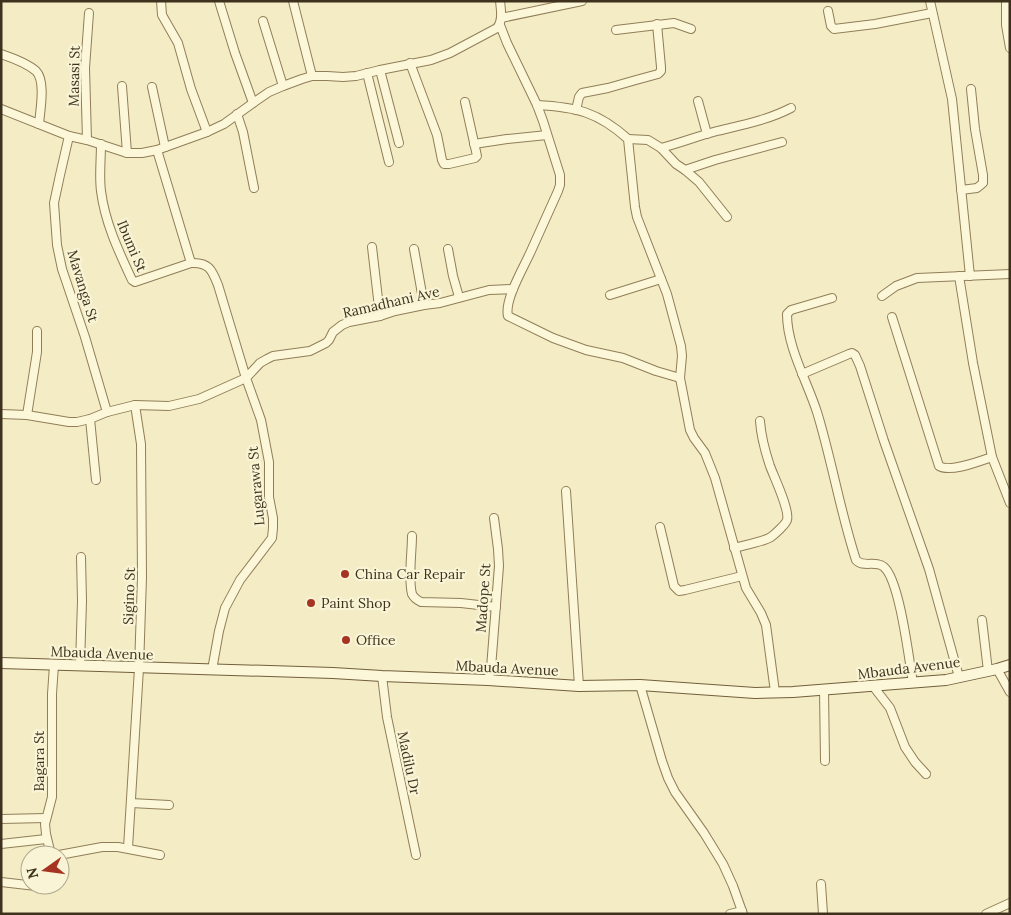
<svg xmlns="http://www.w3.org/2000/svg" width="1011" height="915" font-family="Lora,serif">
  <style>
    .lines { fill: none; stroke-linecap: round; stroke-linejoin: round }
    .street-casing { stroke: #907e58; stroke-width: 10 }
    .secondary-casing { stroke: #725f3b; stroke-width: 12 }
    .street { stroke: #fcf7d9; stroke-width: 8 }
    .secondary { stroke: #fcf7d9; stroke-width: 10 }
    .poi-dot { fill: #a53422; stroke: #f9f4d5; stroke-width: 2 }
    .labels { text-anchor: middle; stroke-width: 4.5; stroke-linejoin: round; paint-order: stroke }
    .street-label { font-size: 14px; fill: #3e321e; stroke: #f9f4d5 }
    .poi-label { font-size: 14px; fill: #3e321e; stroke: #f9f4d5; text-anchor: start }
  </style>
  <rect width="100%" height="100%" fill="#f3ecc5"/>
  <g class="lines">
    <g class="street-casing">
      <g id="street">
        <polyline points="161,1 162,15 178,43 191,89 207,132"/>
        <polyline points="219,1 235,53 253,103"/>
        <polyline points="293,1 312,76"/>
        <polyline points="930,1 952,99 970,276"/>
        <polyline points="1006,1 1006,25 1010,48"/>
        <polyline points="828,11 831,26 834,29 875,24 932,13"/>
        <polyline points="501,18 582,1"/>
        <polyline points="263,21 283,86"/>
        <path d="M500,25L507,43L537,105L543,121L560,175V185L558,191C549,211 540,231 531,251C524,267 504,300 508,316L553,338L586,350L623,358L656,371L680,378"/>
        <polyline points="616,30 674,23 691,29"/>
        <path d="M1,54C13,58 27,63 36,71C46,81 40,111 39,124"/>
        <polyline points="410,63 437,135 442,160 444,164 449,164 475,158 477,156 465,102"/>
        <polyline points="380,70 399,143"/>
        <polyline points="367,73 389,162"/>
        <polyline points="122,86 127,153"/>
        <polyline points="152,87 165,147"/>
        <polyline points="698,101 707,134"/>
        <path d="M537,105C576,107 598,112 628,139L635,207L637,217L667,294L681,346L682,356L680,378L690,430L694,438L705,453L715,478L746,588L761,613L766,625L775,692"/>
        <path d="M1,109L69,136L87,140L127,153H142L157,150L207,132L224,124L253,103L269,92L283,86L302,79L312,76H327L343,77L356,76L380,70L431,60L450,53L497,28C503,21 501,10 500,1"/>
        <polyline points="576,110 579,97 582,93 608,88 636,80 658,74 661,71 661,67 657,24"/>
        <polyline points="237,114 243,132 254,188"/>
        <polyline points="69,136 60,175 54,203 57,245 62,269 85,337 107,412"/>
        <polyline points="628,139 648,140 661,148 676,164 685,170 699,182 727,217"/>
        <polyline points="87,140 85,68 89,13"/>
        <path d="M101,144C101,160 99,176 101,191C105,223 119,252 132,280L135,282L191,263C209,262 212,270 218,285L246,378L261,420L269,462V497L273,518V528L272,538L240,580L225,608L219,631L212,670"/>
        <polyline points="474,144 507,139 547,135"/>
        <path d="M661,148C680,143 698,136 717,131C742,125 768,120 791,108"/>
        <polyline points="157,150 191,263"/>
        <polyline points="685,170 715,160 782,142"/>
        <polyline points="961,190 977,188 983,183 983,175 975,129 971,89"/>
        <polyline points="372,247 380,316"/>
        <polyline points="414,249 424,305"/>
        <polyline points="448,249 453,276 459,297"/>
        <polyline points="959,276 973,363 992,457 1010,503"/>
        <polyline points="610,295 661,279"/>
        <polyline points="882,296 896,286 917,278 1010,274"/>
        <path d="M832,298L791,310L787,314C787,347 807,381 817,412C832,461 840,511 856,560C863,568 876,560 884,567C900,581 909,660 913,683"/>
        <path d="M892,317L939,466C950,473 980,461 992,457"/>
        <polyline points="802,374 849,354 852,353 855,355 860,366 884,441 929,569 959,677"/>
        <polyline points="1,414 27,415 69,422 77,422 90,419 107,412 135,405 169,406 199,399 246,378 260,363 267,359 273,356 310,351 326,343 329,340 333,332 342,325 349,322 380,316 395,311 424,305 440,303 489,290 513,289"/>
        <polyline points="27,415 37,352 37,331"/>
        <polyline points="90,419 96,480"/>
        <polyline points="566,491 579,686"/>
        <polyline points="660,527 674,586 679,591 685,590 742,576"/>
        <path d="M412,536C412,552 408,579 412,594C414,598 417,600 421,602L461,603L496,607"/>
        <path d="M734,548C744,545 763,542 771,537C775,534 786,524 787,520C790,510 774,477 770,466C765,451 761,436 760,421"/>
        <polyline points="982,620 988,671"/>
        <polyline points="80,665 82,601 81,557"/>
        <polyline points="997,669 1010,692"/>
        <polyline points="382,676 387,717 416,855"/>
        <polyline points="488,680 491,668 499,566 498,549 494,518"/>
        <polyline points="640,685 662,761 668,778 675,792 704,833 723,864 733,886 743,914"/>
        <polyline points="873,686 890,708 905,747 915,762 926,774"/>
        <polyline points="824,690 825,761"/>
        <polyline points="131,803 169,805"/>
        <polyline points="1,819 46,818"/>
        <polyline points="1,844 46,839"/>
        <polyline points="128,848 139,668 142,577 141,444 135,405"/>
        <polyline points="51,855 46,834 45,824 52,797 52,694 54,665"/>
        <polyline points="59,855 102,847 118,847 160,855"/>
        <polyline points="1,882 36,886"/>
        <polyline points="821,884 823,914"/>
        <polyline points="730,914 742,911"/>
        <polyline points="986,914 1010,903"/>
      </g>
    </g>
    <g class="secondary-casing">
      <polyline id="secondary" points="1,663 333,673 382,676 488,680 579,686 640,685 755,693 793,692 946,680 997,669 1010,665"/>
    </g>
    <use href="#street" class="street"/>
    <use href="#secondary" class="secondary"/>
  </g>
  <g class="poi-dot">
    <circle cx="345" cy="574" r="5"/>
    <circle cx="311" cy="603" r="5"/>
    <circle cx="346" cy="640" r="5"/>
  </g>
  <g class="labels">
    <g class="street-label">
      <text transform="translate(74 76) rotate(-89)" y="5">Masasi St</text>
      <text transform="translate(132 246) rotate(67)" y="5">Ibumi St</text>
      <text transform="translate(83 286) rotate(73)" y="5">Mavanga St</text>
      <text transform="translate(391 302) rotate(-13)" y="5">Ramadhani Ave</text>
      <text transform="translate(256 486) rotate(-95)" y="5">Lugarawa St</text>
      <text transform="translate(129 596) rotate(-88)" y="5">Sigino St</text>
      <text transform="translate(483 598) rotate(-86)" y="5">Madope St</text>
      <text transform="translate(102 653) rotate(2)" y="5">Mbauda Avenue</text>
      <text transform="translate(507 668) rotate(3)" y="5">Mbauda Avenue</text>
      <text transform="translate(909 668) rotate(-7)" y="5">Mbauda Avenue</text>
      <text transform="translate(39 761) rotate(-90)" y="5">Bagara St</text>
      <text transform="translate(409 763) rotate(78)" y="5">Madilu Dr</text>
    </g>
    <g class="poi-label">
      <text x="355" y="579">China Car Repair</text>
      <text x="321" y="608">Paint Shop</text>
      <text x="356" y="645">Office</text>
    </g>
  </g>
  <rect width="1011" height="915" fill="none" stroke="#3e321e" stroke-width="5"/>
  <g transform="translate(45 870) rotate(256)"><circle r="24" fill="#f9f4d5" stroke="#aea68c"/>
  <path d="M0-4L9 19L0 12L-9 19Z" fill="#a53422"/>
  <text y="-8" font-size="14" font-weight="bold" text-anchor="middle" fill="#3e321e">N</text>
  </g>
</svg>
